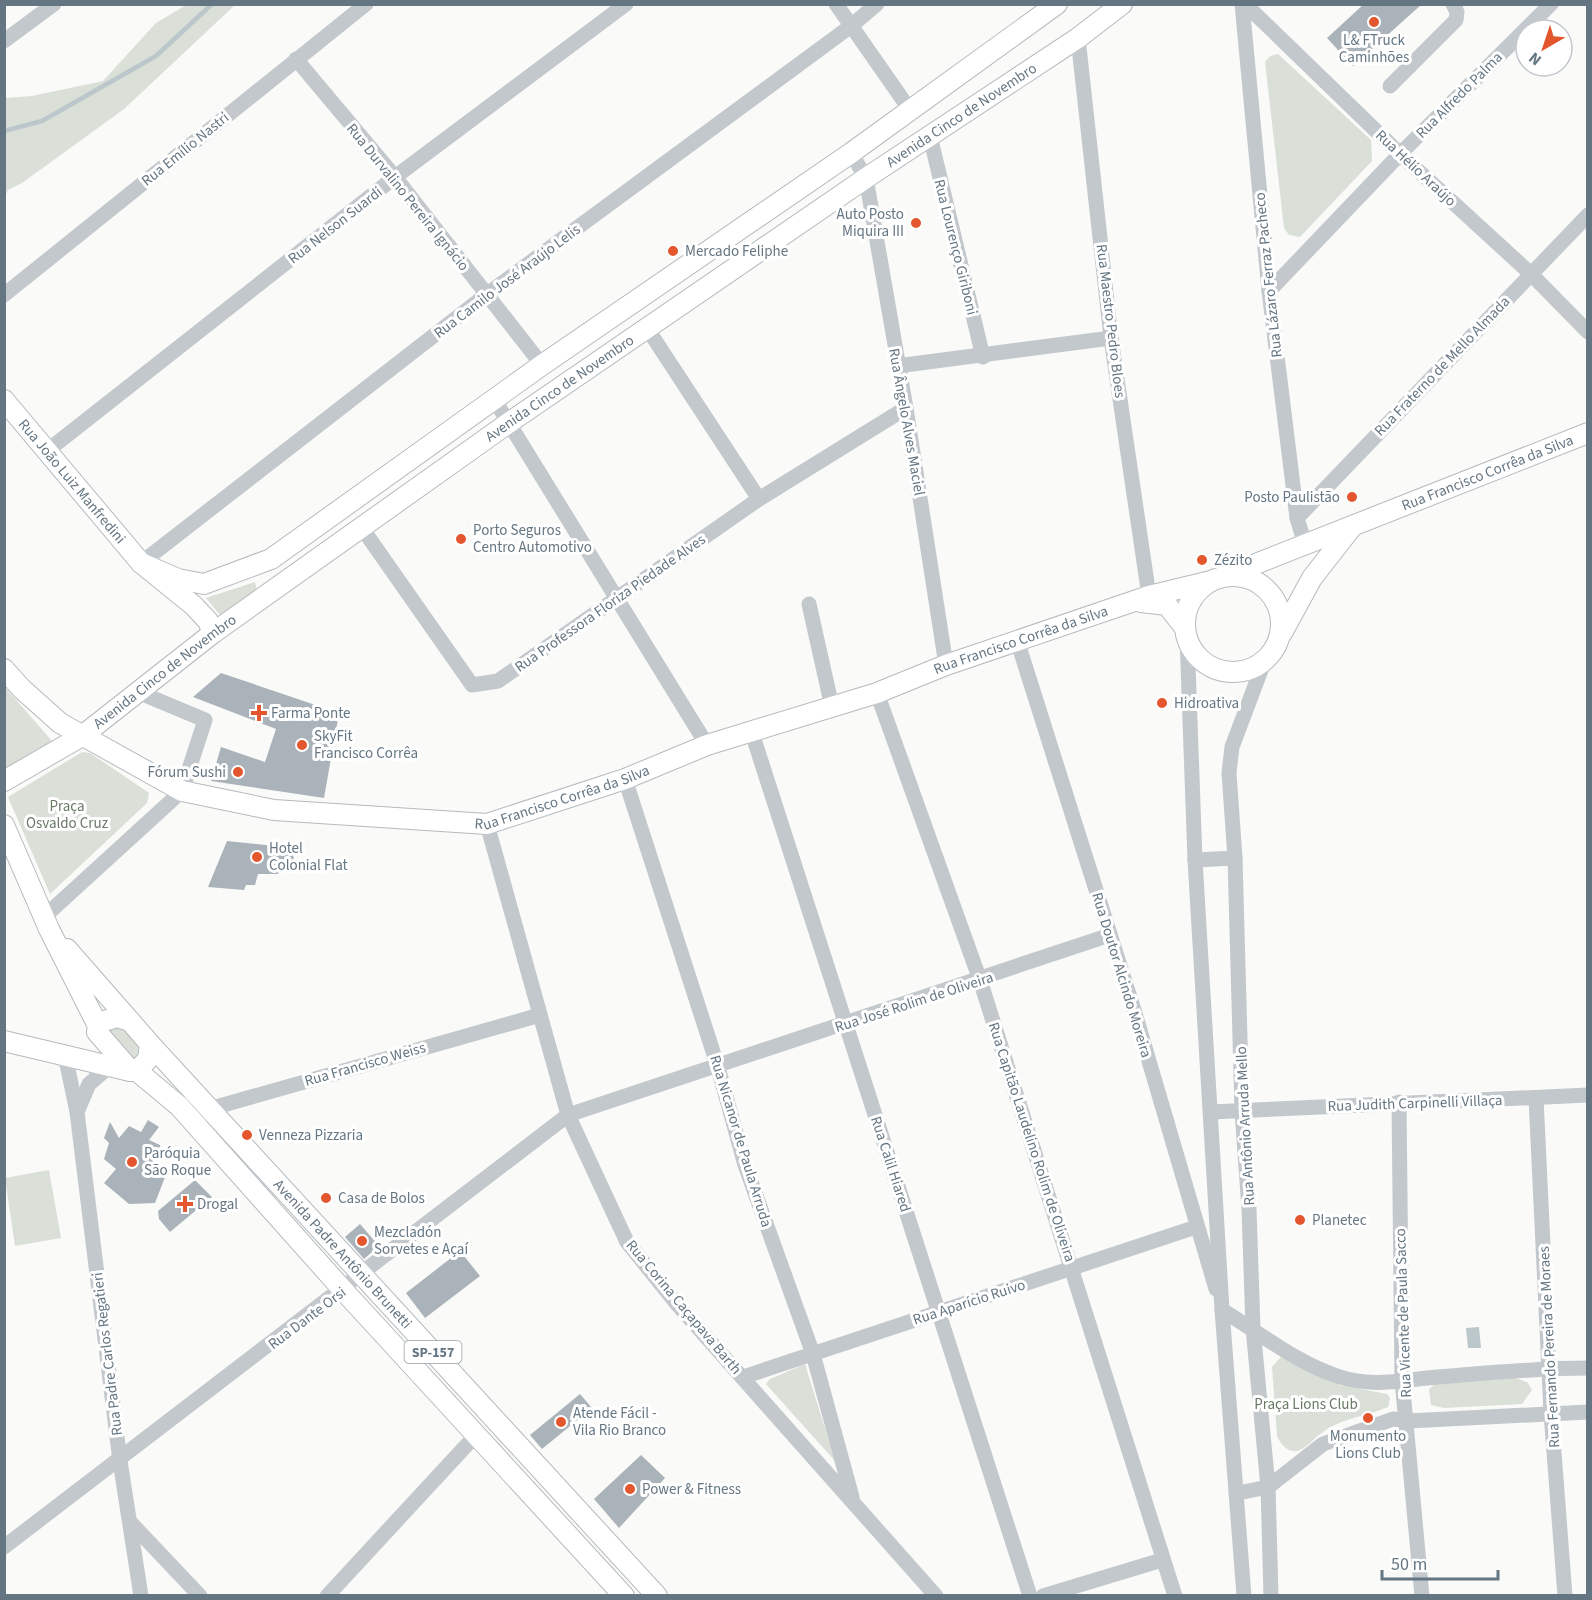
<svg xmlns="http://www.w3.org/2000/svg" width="1592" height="1600" font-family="'Source Sans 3',sans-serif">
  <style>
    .green { fill: #dadfd7 }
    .water { fill: #bbc7cb }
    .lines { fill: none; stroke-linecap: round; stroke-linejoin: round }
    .stream { stroke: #bbc7cb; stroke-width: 4.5 }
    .building { fill: #aab3b9 }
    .major-casing { stroke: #b5babe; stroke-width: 22 }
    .minor { stroke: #c3c8cc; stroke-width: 15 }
    .major { stroke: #fff; stroke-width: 20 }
    .poi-dot { fill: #e4572e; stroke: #fff; stroke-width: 2 }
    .labels { text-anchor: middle; stroke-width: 6; stroke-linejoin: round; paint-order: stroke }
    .shield { fill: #fff; stroke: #939fa8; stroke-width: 1.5 }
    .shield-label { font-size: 14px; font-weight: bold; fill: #657683 }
    .poi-label { font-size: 15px; fill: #657683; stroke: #fff; text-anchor: start }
    .street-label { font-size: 15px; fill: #657683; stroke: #fff }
    .park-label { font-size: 15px; fill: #687a64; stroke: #fff }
  </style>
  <rect width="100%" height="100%" fill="#fafaf8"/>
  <g class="green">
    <polygon points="188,4 235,5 124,109 22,183 8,190 5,196 5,98 32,96 103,81 156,23"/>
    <polygon points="1278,54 1371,140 1372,161 1300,237 1289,235 1284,228 1265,62 1270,56"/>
    <polygon points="255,582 257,591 220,615 206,598"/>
    <polygon points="4,686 52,741 5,770 4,770"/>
    <polygon points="82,752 90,753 149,793 147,803 50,894 8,797"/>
    <polygon points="121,1024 139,1045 136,1061 131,1062 105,1037 108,1029"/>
    <polygon points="49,1170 61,1238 15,1246 5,1178"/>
    <path d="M1289,1355L1340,1385L1387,1394L1390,1398L1388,1407C1367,1416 1342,1418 1323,1432C1315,1437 1306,1449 1297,1451C1287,1453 1280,1443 1277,1436L1272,1367L1280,1358Z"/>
    <polygon points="805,1364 835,1461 766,1384 770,1379"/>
    <polygon points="1515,1378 1527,1382 1532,1390 1522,1404 1444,1408 1431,1405 1429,1389 1438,1382"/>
  </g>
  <polygon class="water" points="1479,1327 1481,1348 1468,1348 1466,1328"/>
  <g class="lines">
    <polyline class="stream" points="4,131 42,121 156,56 212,4"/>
  </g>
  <g class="building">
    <polygon points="1364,4 1422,4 1353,66 1327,38"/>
    <polygon points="221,673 339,713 324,798 211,781 221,747 265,762 276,729 193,697"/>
    <polygon points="227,841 293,848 294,868 279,867 278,874 258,874 255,885 246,885 244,890 208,887"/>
    <polygon points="148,1120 159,1127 149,1140 160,1145 161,1154 149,1167 167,1172 155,1203 129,1204 104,1183 116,1169 104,1159 109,1143 104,1138 110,1122 119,1138 129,1126 141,1132"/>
    <polygon points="195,1180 212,1197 170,1232 159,1219 158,1211"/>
    <polygon points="360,1224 379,1246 364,1259 345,1237"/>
    <polygon points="460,1251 480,1276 425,1318 406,1293"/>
    <polygon points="580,1394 592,1408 542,1449 530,1435"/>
    <polygon points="641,1455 665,1478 619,1528 594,1499"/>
  </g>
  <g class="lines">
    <g class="major-casing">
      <g id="major">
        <path id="s1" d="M4,400L141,563L194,606L208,621L213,633"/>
        <polyline points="141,563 178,579 204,584 271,559 542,365 851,153 1057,4"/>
        <path id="s2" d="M1225,576L1588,433"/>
        <circle cx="1233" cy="624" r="48"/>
        <polyline points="1141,602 1167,605 1185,628"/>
        <polyline points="1282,633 1312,578 1351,528"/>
        <path id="s3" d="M4,669L22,689L60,723L182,791L274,810L487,824L625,779L707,745L877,693L946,665L1149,596L1211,581"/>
        <path id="s4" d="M4,781L82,736L213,633L507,424L866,178L1078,38L1122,4"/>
        <polyline points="4,825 49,929 98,1026"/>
        <polyline points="67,949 130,1021"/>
        <polygon points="117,1017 130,1021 150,1044 148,1059 137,1071 131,1071 97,1032 101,1022"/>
        <polyline points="4,1041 130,1071"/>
        <path id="s5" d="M150,1044L657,1596"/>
        <polyline points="137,1071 179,1106 343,1290 624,1596"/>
      </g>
    </g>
    <g class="minor">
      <polyline points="836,4 910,110"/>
      <polyline points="1242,4 1269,291 1297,518 1305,544"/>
      <polyline points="1245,4 1400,154 1531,274 1588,332"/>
      <polyline points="1078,38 1111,338 1150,603"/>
      <polyline points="4,41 54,4"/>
      <polyline points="296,59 395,177 542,365"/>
      <polyline points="1390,86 1456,20 1457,12 1453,4"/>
      <polyline points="930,136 983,357"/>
      <polyline points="851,153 866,178 906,408 946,665"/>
      <polyline points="1269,291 1400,154 1551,4"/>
      <polyline points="4,295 366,4"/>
      <polyline points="647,328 759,499"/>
      <polyline points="897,366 1111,338"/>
      <polyline points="494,399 707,745"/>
      <polyline points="47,451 395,177 626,4"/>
      <polyline points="1297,518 1588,215"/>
      <polyline points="362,528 472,685 498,681 759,499 906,408"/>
      <polyline points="141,563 486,295 851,26 877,4"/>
      <polyline points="809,604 832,707"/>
      <polyline points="1187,637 1195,860 1222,1310 1244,1596"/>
      <polyline points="1017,640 1134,1010 1216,1289"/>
      <polyline points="1264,662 1232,747 1229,773 1235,858 1242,1111 1249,1209 1253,1328 1268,1487 1271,1596"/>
      <polyline points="877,693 980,980 1175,1596"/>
      <polyline points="752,733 1030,1596"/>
      <polyline points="625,779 717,1064 745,1165 813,1354 852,1497"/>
      <polyline points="487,824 568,1115 627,1242 677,1304 936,1596"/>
      <polyline points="1195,860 1235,858"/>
      <polyline points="44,917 182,791 205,720 138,692"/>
      <polyline points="65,1055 77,1112 120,1461 141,1596"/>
      <polyline points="1536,1098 1551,1413 1565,1596"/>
      <polyline points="1399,1102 1402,1380 1422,1596"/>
      <polyline points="77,1112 89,1084 110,1066"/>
      <polyline points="1211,1112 1588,1095"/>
      <polyline points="194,1122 209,1109 540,1015"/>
      <path d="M1222,1310C1260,1333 1295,1362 1337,1376C1373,1388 1401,1380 1437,1377C1487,1373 1537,1368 1588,1368"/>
      <polyline points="743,1377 1196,1227"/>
      <polyline points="1238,1493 1268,1487 1323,1444 1393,1419 1408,1421 1588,1412"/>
      <polyline points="131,1523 200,1596"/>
      <polyline points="4,1547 568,1115 1110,935"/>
      <polyline points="327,1596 476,1435"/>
      <polyline points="1043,1596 1162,1560"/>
    </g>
    <use href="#major" class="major"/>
  </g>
  <g class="poi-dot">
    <circle cx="1374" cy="22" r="6"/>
    <circle cx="916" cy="223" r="6"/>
    <circle cx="673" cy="251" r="6"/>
    <circle cx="1352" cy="497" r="6"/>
    <circle cx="461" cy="539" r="6"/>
    <circle cx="1202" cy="560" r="6"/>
    <circle cx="1162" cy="703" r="6"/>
    <path d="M256 704h6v6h6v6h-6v6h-6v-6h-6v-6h6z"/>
    <circle cx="302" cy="745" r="6"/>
    <circle cx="238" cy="772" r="6"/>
    <circle cx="257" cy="857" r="6"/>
    <circle cx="247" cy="1135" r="6"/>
    <circle cx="132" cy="1162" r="6"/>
    <circle cx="326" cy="1198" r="6"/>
    <path d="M182 1195h6v6h6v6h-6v6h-6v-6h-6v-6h6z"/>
    <circle cx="1300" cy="1220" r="6"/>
    <circle cx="362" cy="1241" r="6"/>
    <circle cx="1368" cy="1418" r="6"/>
    <circle cx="561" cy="1422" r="6"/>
    <circle cx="630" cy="1489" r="6"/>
  </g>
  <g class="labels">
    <rect class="shield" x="404.5" y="1341" width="57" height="22" rx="4.5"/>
    <g class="shield-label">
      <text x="433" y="1357">SP-157</text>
    </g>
    <g class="poi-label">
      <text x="1374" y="45" text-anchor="middle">L&amp; FTruck<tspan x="1374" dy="17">Caminhões</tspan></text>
      <text x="904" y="219" text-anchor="end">Auto Posto<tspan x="904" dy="17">Miquira III</tspan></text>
      <text x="685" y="256">Mercado Feliphe</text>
      <text x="1340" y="502" text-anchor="end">Posto Paulistão</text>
      <text x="473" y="535">Porto Seguros<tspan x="473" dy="17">Centro Automotivo</tspan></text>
      <text x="1214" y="565">Zézito</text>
      <text x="1174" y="708">Hidroativa</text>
      <text x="271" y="718">Farma Ponte</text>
      <text x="314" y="741">SkyFit<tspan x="314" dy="17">Francisco Corrêa</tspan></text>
      <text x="226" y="777" text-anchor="end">Fórum Sushi</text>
      <text x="269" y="853">Hotel<tspan x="269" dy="17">Colonial Flat</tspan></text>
      <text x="259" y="1140">Venneza Pizzaria</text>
      <text x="144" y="1158">Paróquia<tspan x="144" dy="17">São Roque</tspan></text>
      <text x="338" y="1203">Casa de Bolos</text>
      <text x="197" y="1209">Drogal</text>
      <text x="1312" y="1225">Planetec</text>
      <text x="374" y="1237">Mezcladón<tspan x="374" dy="17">Sorvetes e Açaí</tspan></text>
      <text x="573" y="1418">Atende Fácil -<tspan x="573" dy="17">Vila Rio Branco</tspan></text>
      <text x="1368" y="1441" text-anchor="middle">Monumento<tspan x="1368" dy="17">Lions Club</tspan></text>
      <text x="642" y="1494">Power &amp; Fitness</text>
    </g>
    <g class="street-label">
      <text transform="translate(1459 95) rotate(-45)" y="5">Rua Alfredo Palma</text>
      <text dy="5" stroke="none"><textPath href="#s4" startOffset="1167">Avenida Cinco de Novembro</textPath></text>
      <text transform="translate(185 149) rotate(-39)" y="5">Rua Emílio Nastri</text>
      <text transform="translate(1416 168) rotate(43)" y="5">Rua Hélio Araújo</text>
      <text transform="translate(408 197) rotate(51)" y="5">Rua Durvalino Pereira Ignácio</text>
      <text transform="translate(335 225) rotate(-38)" y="5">Rua Nelson Suardi</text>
      <text transform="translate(956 247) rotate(76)" y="5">Rua Lourenço Giriboni</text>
      <text transform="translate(1268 275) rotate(-96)" y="5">Rua Lázaro Ferraz Pacheco</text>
      <text transform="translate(507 281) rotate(-37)" y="5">Rua Camilo José Araújo Lelis</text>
      <text transform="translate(1111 321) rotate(83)" y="5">Rua Maestro Pedro Bloes</text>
      <text transform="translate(1442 366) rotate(-46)" y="5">Rua Fraterno de Mello Almada</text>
      <text dy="5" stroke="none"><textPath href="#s4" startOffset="681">Avenida Cinco de Novembro</textPath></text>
      <text transform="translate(907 422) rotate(80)" y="5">Rua Ângelo Alves Maciel</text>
      <text dy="5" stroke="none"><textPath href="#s2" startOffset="282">Rua Francisco Corrêa da Silva</textPath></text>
      <text dy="5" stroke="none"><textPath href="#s1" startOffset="106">Rua João Luiz Manfredini</textPath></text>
      <text transform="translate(610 603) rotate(-35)" y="5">Rua Professora Floriza Piedade Alves</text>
      <text dy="5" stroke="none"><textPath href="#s3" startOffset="1090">Rua Francisco Corrêa da Silva</textPath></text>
      <text dy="5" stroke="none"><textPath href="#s4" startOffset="195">Avenida Cinco de Novembro</textPath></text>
      <text dy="5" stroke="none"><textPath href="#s3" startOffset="604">Rua Francisco Corrêa da Silva</textPath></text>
      <text transform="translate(1122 975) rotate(73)" y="5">Rua Doutor Alcindo Moreira</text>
      <text transform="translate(914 1002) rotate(-18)" y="5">Rua José Rolim de Oliveira</text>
      <text transform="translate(365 1064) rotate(-16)" y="5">Rua Francisco Weiss</text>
      <text transform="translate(1415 1103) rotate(-2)" y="5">Rua Judith Carpinelli Villaça</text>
      <text transform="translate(1245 1126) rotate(-93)" y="5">Rua Antônio Arruda Mello</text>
      <text transform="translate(741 1141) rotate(73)" y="5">Rua Nicanor de Paula Arruda</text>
      <text transform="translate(1032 1142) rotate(72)" y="5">Rua Capitão Laudelino Rolim de Oliveira</text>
      <text transform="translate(891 1164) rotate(72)" y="5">Rua Calil Hiared</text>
      <text dy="5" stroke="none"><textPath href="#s5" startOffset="285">Avenida Padre Antônio Brunetti</textPath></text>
      <text transform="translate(969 1302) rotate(-18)" y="5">Rua Aparício Ruivo</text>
      <text transform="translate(684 1307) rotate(50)" y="5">Rua Corina Caçapava Barth</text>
      <text transform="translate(1403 1313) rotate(-92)" y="5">Rua Vicente de Paula Sacco</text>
      <text transform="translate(307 1318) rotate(-37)" y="5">Rua Dante Orsi</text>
      <text transform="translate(1549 1347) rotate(-93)" y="5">Rua Fernando Pereira de Moraes</text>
      <text transform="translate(107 1354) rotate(-97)" y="5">Rua Padre Carlos Regatieri</text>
    </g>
    <g class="park-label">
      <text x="67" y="811">Praça<tspan x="67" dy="17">Osvaldo Cruz</tspan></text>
      <text x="1306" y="1409">Praça Lions Club</text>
    </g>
  </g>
  <rect width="1592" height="1600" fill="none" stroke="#657683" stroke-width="12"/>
  <g transform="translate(1544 48) rotate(219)"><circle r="28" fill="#ffffff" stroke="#c1c8cd" stroke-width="1.5"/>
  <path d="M0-4.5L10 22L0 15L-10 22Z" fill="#e4572e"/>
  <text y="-9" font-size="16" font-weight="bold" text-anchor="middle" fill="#657683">N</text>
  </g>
  <path d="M1382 1570v9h116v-9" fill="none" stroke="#657683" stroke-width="3"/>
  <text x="1391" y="1570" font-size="18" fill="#657683" stroke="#ffffff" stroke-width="4.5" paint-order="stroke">50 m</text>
</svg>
